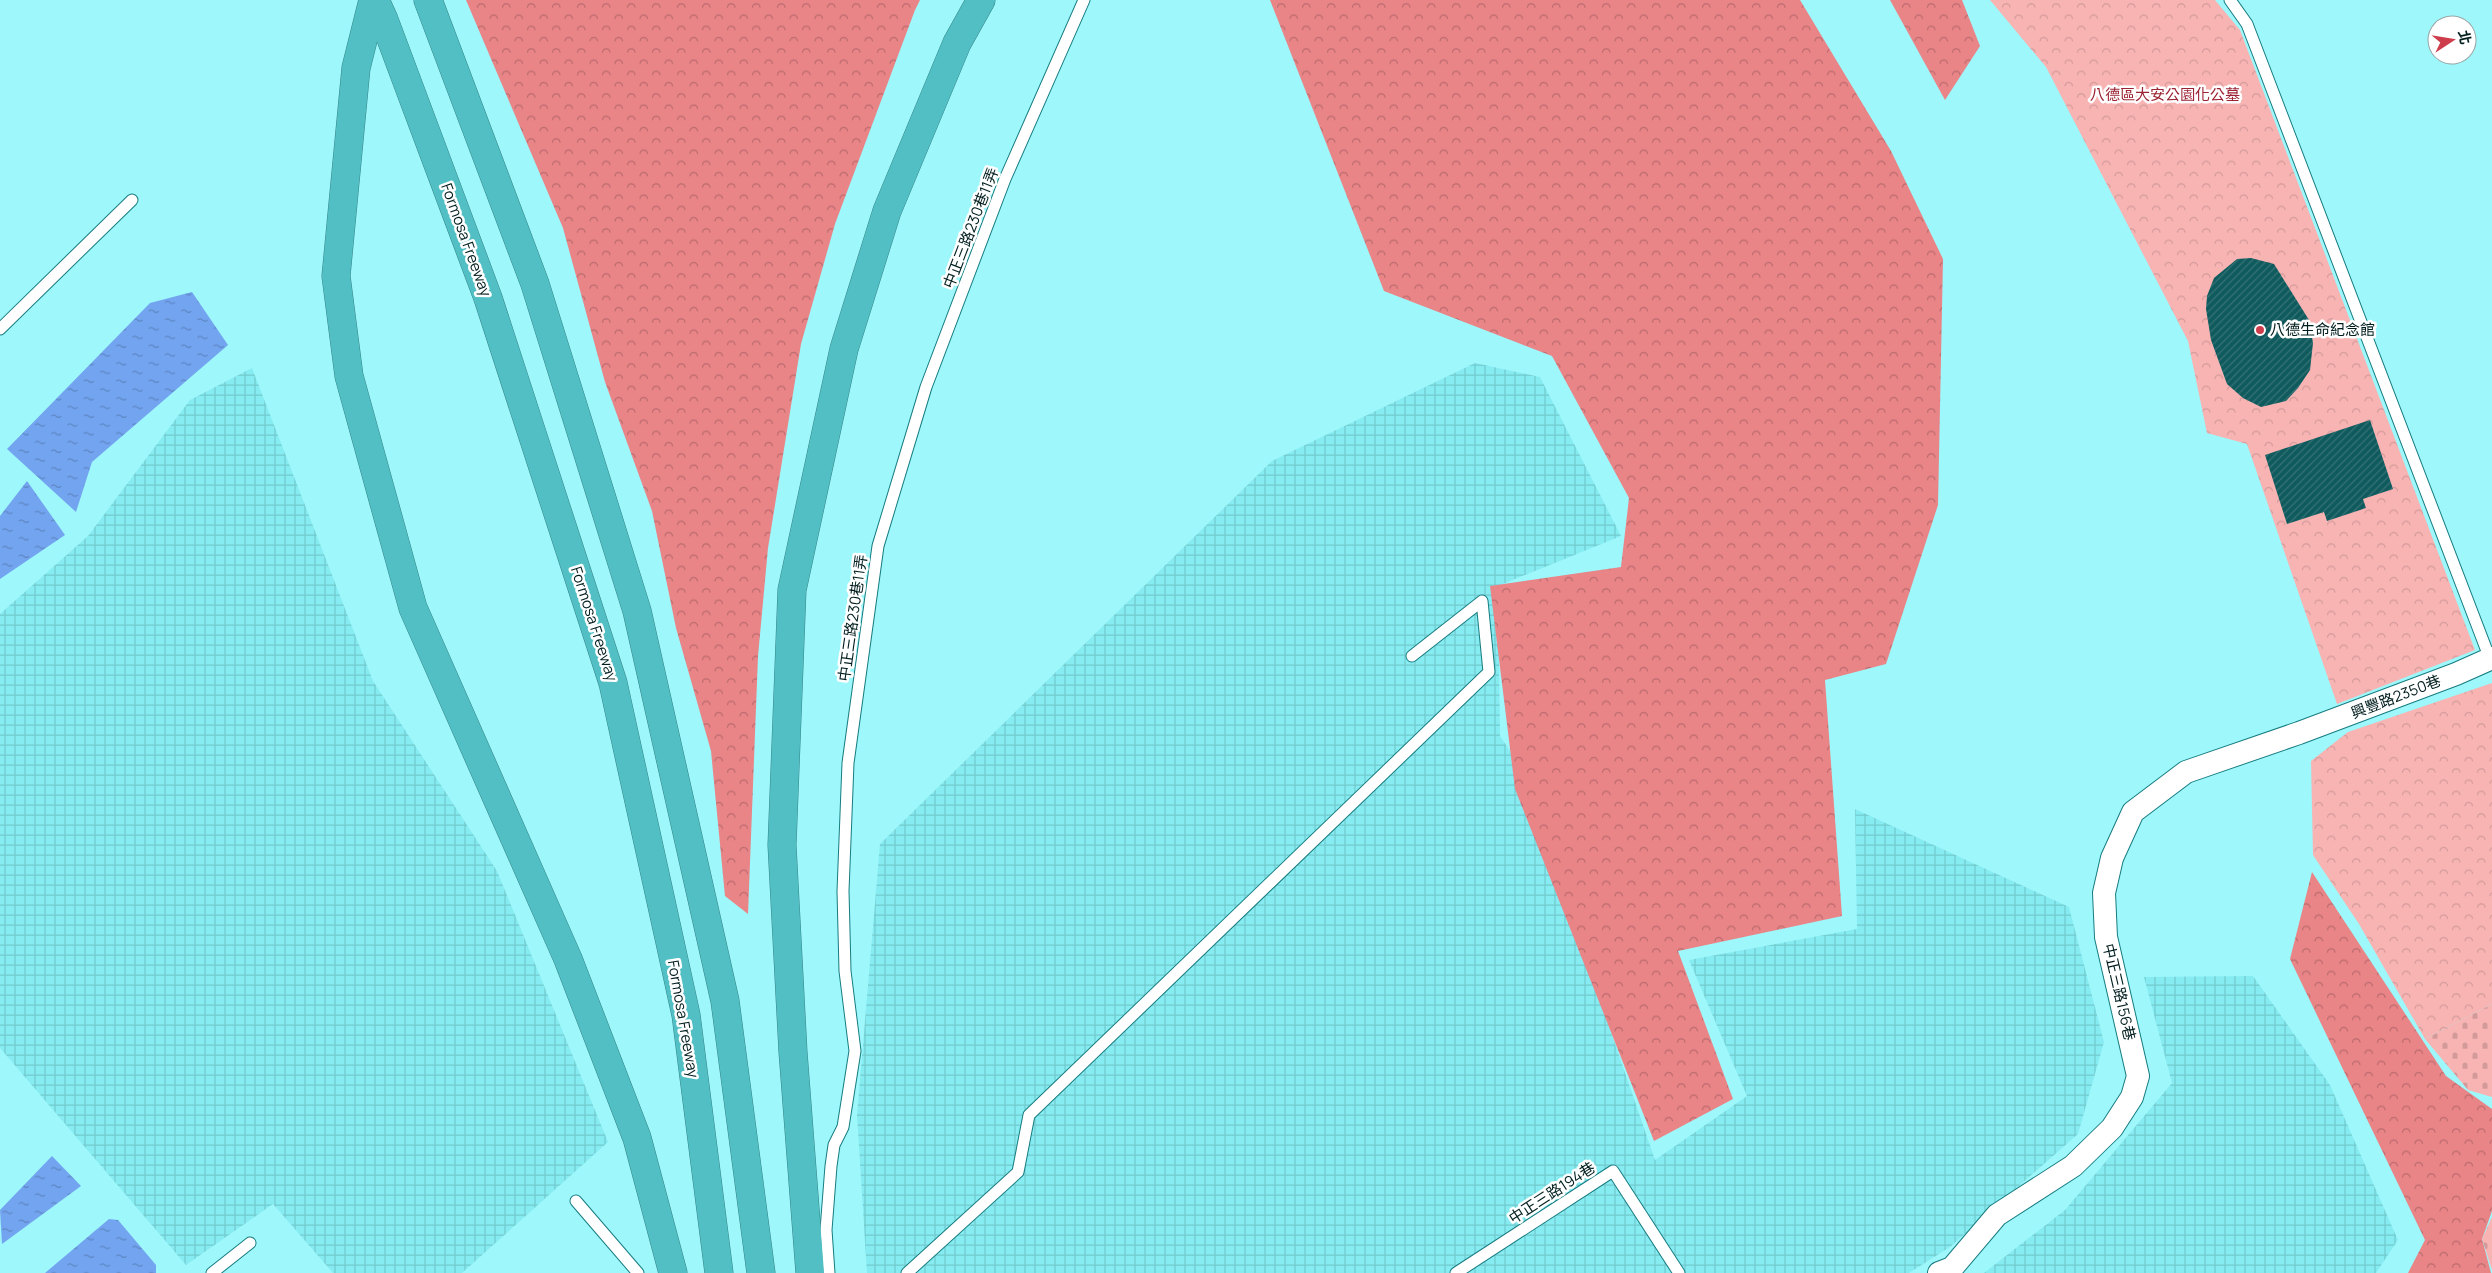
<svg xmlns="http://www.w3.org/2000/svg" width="2492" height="1273" font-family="Manrope,'Noto Sans TC',sans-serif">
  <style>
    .industrial { fill: url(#industrial-grid) }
    .forest { fill: url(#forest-crowns) }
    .cemetery { fill: url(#cemetery-stones) }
    .park { fill: url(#park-crowns) }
    .water { fill: url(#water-ripples) }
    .building { fill: url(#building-hatch) }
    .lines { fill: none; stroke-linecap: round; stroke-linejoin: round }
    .lane-casing { stroke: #167c80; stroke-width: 13 }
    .street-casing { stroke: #167c80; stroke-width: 24 }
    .highway-casing { stroke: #358689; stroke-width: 29 }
    .lane { stroke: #fff; stroke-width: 11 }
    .street { stroke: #fff; stroke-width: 22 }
    .highway { stroke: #51bfc3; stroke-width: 28 }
    .poi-dot { fill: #cd3d4c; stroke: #fff; stroke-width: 2 }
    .labels { text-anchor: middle; stroke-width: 5; stroke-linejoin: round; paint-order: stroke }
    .park-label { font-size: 15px; fill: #9b2333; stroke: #fff }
    .street-label { font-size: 15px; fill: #011d1e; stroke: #fff }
    .poi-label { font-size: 15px; fill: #011d1e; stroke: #fff; text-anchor: start }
  </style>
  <defs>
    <pattern id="industrial-grid" width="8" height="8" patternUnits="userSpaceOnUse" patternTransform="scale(1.25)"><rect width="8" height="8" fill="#86ecf1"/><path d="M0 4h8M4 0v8" fill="none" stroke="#72cace"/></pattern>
    <pattern id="forest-crowns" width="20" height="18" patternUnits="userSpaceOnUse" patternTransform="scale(1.25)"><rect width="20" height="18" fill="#e98487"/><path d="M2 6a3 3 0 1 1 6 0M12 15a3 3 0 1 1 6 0" fill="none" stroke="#ba6b6e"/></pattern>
    <pattern id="cemetery-stones" width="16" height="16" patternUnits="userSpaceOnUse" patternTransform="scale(1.25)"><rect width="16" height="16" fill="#f8b4b3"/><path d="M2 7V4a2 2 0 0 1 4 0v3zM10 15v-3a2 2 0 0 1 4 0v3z" fill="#d39a9a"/></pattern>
    <pattern id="park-crowns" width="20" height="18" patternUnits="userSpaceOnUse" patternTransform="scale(1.25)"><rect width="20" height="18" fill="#f8b4b3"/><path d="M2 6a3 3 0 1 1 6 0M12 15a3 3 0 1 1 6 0" fill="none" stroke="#d39a9a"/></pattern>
    <pattern id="water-ripples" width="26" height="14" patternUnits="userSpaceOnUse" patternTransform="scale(1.25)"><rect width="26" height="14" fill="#73a4f0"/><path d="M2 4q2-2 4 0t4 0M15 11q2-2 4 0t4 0" fill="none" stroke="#5c85c2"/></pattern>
    <pattern id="building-hatch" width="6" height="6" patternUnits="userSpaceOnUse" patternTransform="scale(1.25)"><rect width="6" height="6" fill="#0e5a5d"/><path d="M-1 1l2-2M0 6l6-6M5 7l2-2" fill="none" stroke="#377275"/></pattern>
  </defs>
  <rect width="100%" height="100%" fill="#9ef7fb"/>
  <g class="industrial">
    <polygon points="1475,363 1540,377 1621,536 1498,586 1500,736 1576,851 1589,968 1655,1160 1747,1096 1689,960 1857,929 1855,809 2069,907 2104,1042 2078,1134 1950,1247 1909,1273 867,1273 857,1115 880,844 1272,461"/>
    <polygon points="252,368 373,681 497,871 608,1142 462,1273 333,1273 273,1204 186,1265 0,1048 0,614 88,536 190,400"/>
    <polygon points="2253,976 2330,1085 2398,1240 2376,1273 1984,1273 2065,1210 2172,1083 2144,977"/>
  </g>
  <g class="forest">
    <polygon points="466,0 920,0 915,10 835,224 801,344 768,548 758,656 748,914 725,896 711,751 676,628 652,511 605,382 563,228"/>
    <polygon points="1270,0 1800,0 1891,151 1943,259 1938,505 1886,664 1825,680 1842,916 1678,951 1733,1099 1654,1141 1515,789 1490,586 1621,567 1629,498 1552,356 1384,291"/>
    <polygon points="1890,0 1962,0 1980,46 1945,100"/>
    <polygon points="2312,872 2446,1076 2492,1109 2492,1211 2482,1239 2491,1273 2408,1273 2425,1240 2290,959"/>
  </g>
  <g class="cemetery">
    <polygon points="2492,1004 2492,1097 2468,1090 2425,1039"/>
    <polygon points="2492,1217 2492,1270 2482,1239"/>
  </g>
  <g class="park">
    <polygon points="1990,0 2215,0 2240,30 2475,650 2337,704 2247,444 2207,433 2188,341 2046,67"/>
    <polygon points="2492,683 2492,1004 2425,1039 2359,924 2313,855 2311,761 2348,732"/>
  </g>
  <g class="water">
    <polygon points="192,292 228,345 92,462 76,512 7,449 150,303"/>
    <polygon points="27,481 65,535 0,579 0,516"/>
    <polygon points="52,1156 81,1186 2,1244 0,1210"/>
    <polygon points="109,1219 118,1220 156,1265 156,1273 45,1273"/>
  </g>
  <g class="building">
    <polygon points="2251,258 2274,264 2309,320 2313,343 2310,370 2298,388 2286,401 2261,407 2243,398 2227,384 2211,340 2206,309 2207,296 2214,278 2237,259"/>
    <polygon points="2370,420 2393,489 2363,499 2366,508 2327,521 2324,512 2287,524 2265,455"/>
  </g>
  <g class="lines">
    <g class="lane-casing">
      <g id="lane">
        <polyline points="2230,0 2247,24 2490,659"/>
        <polyline points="0,329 132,200"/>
        <polyline points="576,1201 638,1273"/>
        <polyline points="212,1273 250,1243"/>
        <polyline points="829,1273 826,1230 831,1166 834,1145 843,1127 855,1051 845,971 843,891 848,763 878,546 926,387 1005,179 1084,0"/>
        <polyline points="907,1273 1018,1172 1029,1115 1489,672 1482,601 1412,656"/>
        <polyline points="1456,1273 1613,1171 1679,1273"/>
      </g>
    </g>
    <g class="street-casing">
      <polyline id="street" points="1939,1273 1952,1268 1997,1215 2073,1166 2112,1128 2132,1097 2138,1076 2106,937 2104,893 2112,858 2133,812 2186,772 2299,733 2456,674 2492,658"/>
    </g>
    <g class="highway-casing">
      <g id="highway">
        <polyline points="373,0 356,68 336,276 349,376 413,608 568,959 637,1138 673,1273"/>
        <polyline points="375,0 384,20 488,298 613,683 686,1015 719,1273"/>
        <polyline points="428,0 535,284 637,611 725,1001 761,1273"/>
        <polyline points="810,1273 793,1052 782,845 792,590 844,349 887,211 957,43 981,0"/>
      </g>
    </g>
    <use href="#lane" class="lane"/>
    <use href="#street" class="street"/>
    <use href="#highway" class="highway"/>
  </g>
  <circle class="poi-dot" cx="2260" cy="330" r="5"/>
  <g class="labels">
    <g class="park-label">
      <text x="2165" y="100">八德區大安公園化公墓</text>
    </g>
    <g class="street-label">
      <text transform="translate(971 228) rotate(-69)" y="5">中正三路230巷11弄</text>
      <text transform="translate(466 240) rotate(70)" y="5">Formosa Freeway</text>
      <text transform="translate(853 618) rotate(-82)" y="5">中正三路230巷11弄</text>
      <text transform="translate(594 624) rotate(72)" y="5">Formosa Freeway</text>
      <text transform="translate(2396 697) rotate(-21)" y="5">興豐路2350巷</text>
      <text transform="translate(2119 992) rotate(77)" y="5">中正三路156巷</text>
      <text transform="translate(683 1019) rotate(80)" y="5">Formosa Freeway</text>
      <text transform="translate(1552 1193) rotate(-33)" y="5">中正三路194巷</text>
    </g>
    <g class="poi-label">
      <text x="2270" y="335">八德生命紀念館</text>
    </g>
  </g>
  <g transform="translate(2452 40) rotate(78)"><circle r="24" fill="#ffffff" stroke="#99a5a5"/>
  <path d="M0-4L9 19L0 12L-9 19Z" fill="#cd3d4c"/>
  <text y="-8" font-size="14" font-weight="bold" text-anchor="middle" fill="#011d1e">北</text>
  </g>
</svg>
